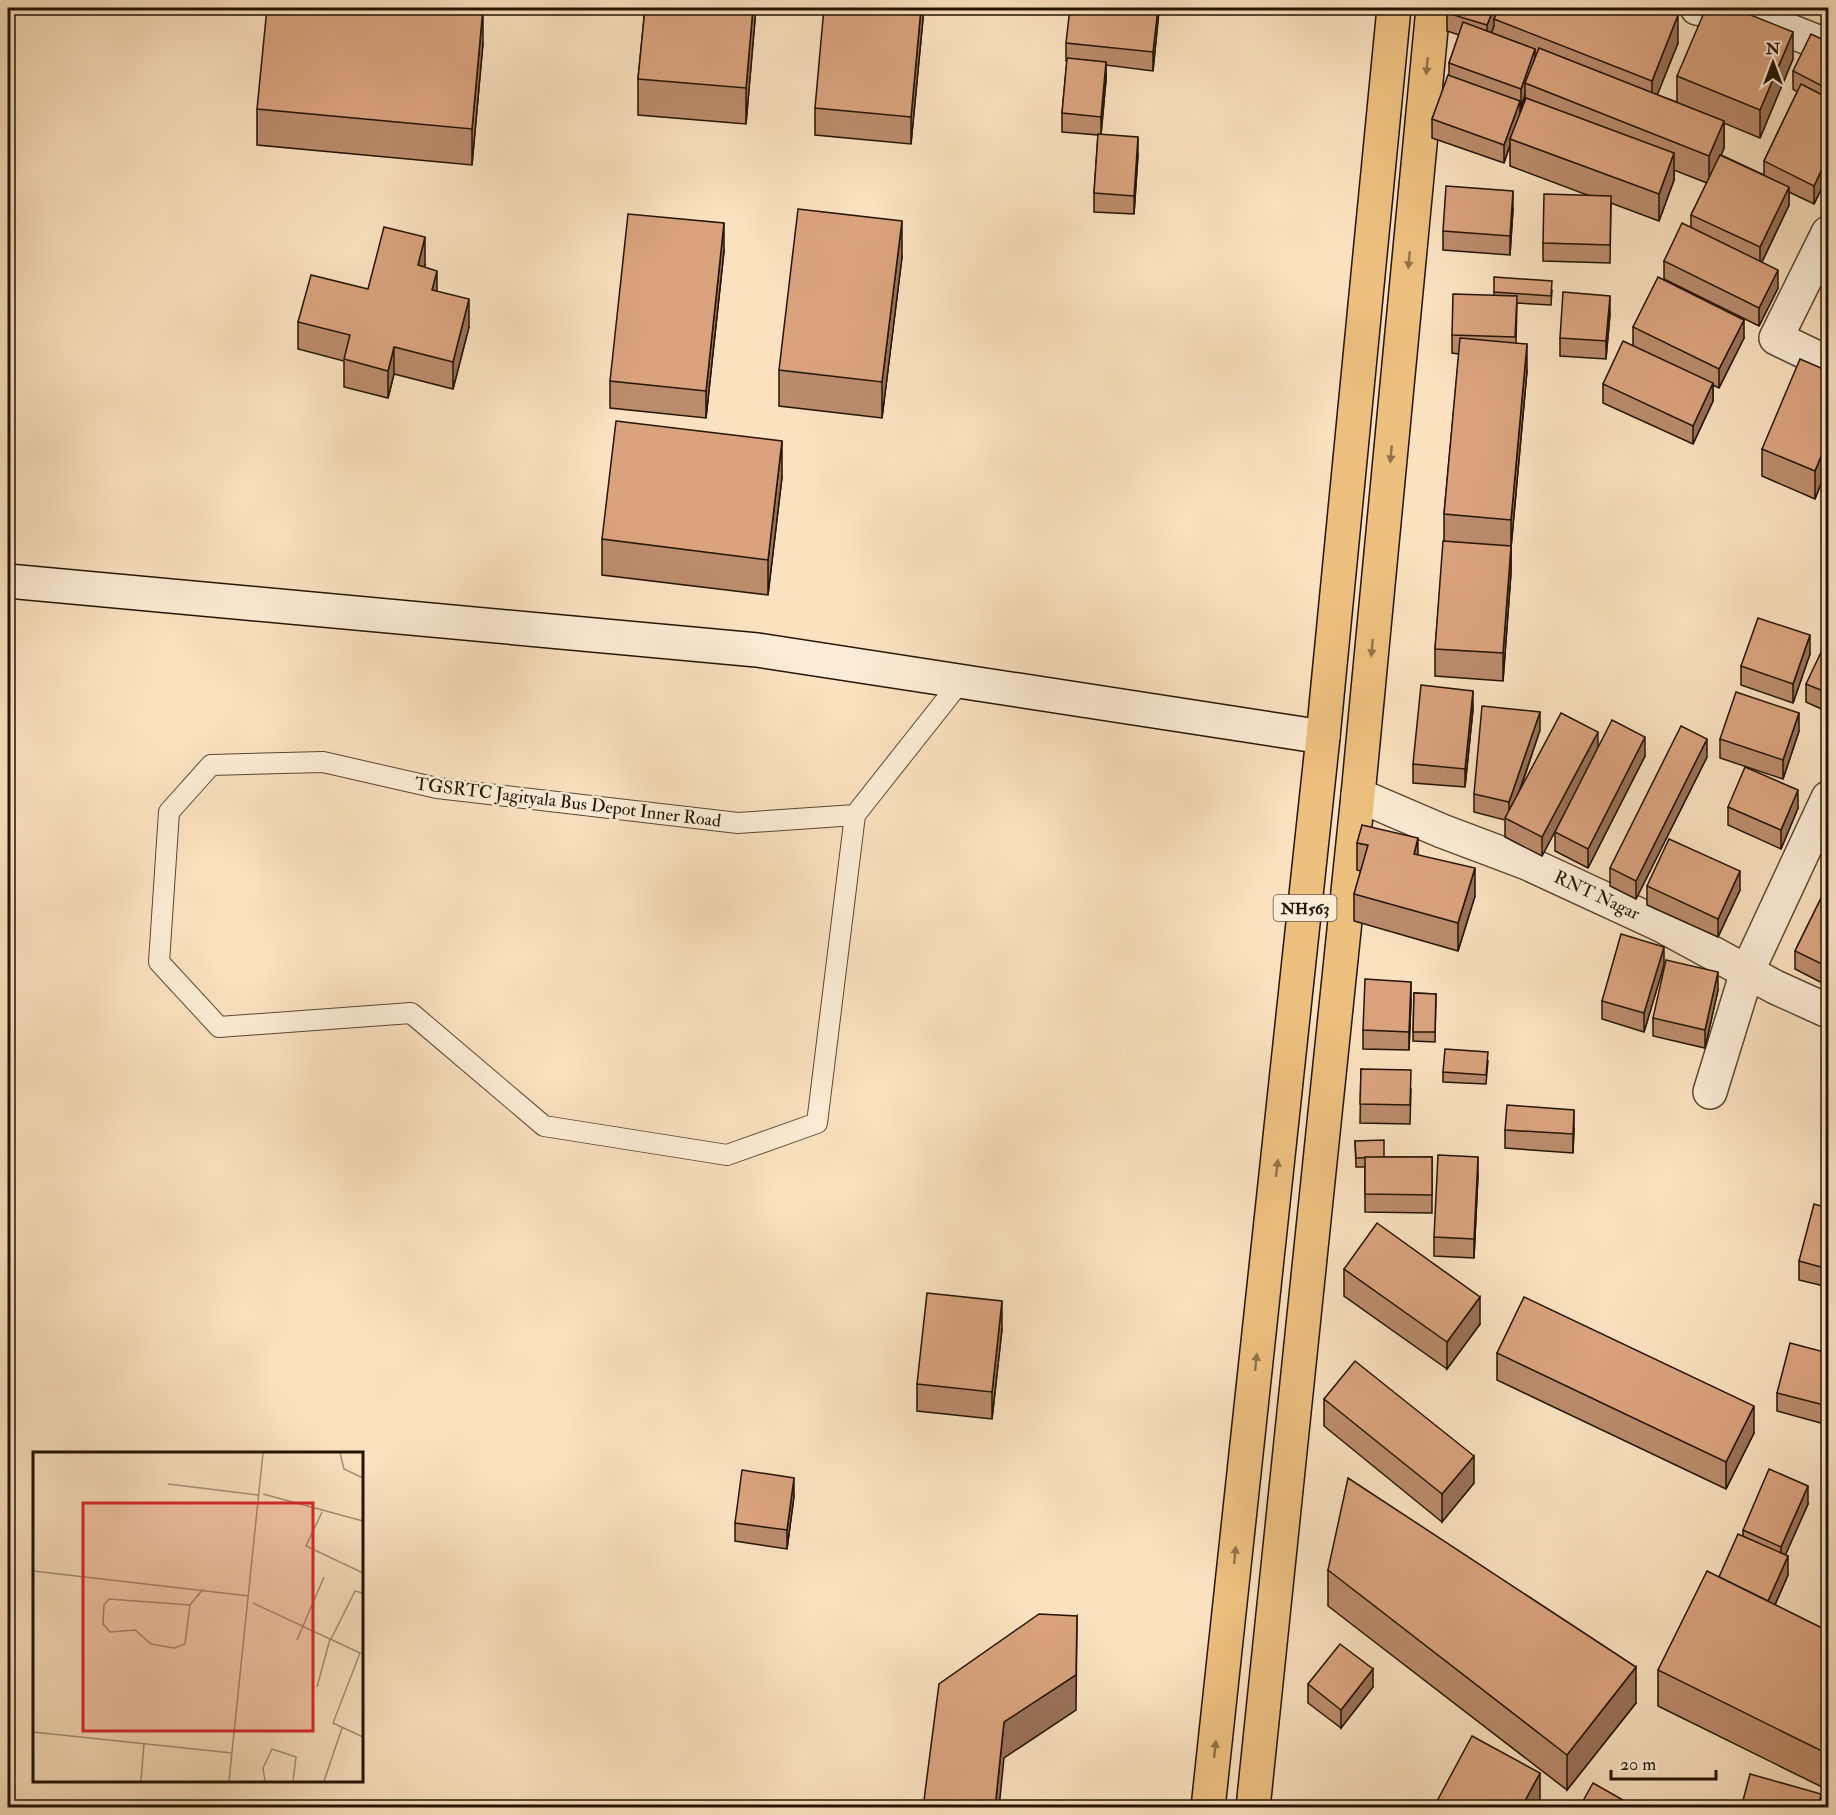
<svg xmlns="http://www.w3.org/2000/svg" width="1836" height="1815" font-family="'IM FELL Double Pica',serif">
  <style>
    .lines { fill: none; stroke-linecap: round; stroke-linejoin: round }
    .lane-casing { stroke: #5a4730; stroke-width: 22 }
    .street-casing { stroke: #5a4730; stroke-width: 36 }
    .secondary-casing { stroke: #241401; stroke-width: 36 }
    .highway-casing { stroke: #241401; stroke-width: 36 }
    .lane { stroke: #fcecd5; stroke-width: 20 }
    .street { stroke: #fcecd5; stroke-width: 33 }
    .secondary { stroke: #fcecd5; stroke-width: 33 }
    .highway { stroke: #edc080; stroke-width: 33 }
    .wall { fill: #bb8c6c; stroke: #241401; stroke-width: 1.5; fill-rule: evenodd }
    .shaded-wall { fill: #997258; stroke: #241401; stroke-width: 1.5 }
    .building { fill: #daa37e; stroke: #241401; stroke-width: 1.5 }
    .oneway { fill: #937347 }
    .labels { text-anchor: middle; stroke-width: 5; stroke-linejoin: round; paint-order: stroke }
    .shield { fill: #fcecd5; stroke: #655541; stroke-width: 1.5 }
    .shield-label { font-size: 16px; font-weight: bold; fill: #241401 }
    .street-label { font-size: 18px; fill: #241401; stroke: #fcecd5 }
    .inset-road { fill: none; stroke: #a48f73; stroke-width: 1.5 }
    .view { fill: #d62828; fill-opacity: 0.15; stroke: #d62828; stroke-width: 3 }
    .inset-edge { fill: none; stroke: #241401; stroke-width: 3 }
  </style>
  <rect width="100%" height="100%" fill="#fae1bf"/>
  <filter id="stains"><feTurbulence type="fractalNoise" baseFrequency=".00333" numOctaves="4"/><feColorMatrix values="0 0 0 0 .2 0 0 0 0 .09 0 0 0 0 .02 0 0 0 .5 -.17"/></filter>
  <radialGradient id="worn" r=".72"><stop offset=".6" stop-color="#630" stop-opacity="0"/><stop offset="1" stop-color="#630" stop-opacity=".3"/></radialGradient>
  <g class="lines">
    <g class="lane-casing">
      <polyline id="lane" points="855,815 738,823 437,788 323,762 211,765 169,812 159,962 219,1027 411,1013 544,1126 727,1155 817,1123 855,815 961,681"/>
    </g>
    <g class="street-casing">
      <g id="street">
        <polyline points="1697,8 1770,23 1828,46"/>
        <polyline points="1828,233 1776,338 1828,363"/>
        <polyline points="1358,795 1442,831 1527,863 1661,925 1775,987 1828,1011"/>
        <polyline points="1710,1092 1747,972 1828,798"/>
      </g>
    </g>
    <g class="secondary-casing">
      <polyline id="secondary" points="8,581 757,650 1323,737"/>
    </g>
    <g class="highway-casing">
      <g id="highway">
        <polyline points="1208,1808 1323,737 1394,8"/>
        <polyline points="1253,1808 1358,795 1433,8"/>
      </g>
    </g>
    <use href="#lane" class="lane"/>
    <use href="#street" class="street"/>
    <use href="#secondary" class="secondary"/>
    <use href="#highway" class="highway"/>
  </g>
  <g class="wall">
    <polygon points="645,8 756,8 746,124 638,115 638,79"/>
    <polygon points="924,8 911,144 815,135 815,108"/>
    <polygon points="1159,8 1153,71 1106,65 1106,80 1101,134 1138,155 1134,214 1094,212 1094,193 1098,135 1062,132 1062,113 1067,61 1066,61 1066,43"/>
    <path d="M1447,13L1678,43L1657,95L1677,102V76L1793,59L1760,138L1724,123V148L1721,155L1764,175V161L1797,92L1793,89V71L1828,42V175L1814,204L1789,192V205L1762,262L1778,288L1759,326L1664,279V261L1691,228V215L1707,183L1674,170V180L1659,221L1611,203L1610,263L1543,261V243L1590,196L1510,166V145L1504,163L1432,138V119L1449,76V63L1459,35L1447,31ZM1525,95V99L1520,114V107H1521Z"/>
    <polygon points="483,43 472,165 257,145 257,109"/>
    <polygon points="1513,209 1510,255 1443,250 1443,231"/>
    <polygon points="724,251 706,418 610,408 610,381"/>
    <polygon points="902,257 882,418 779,406 779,370"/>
    <polygon points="425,265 424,267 437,291 469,327 453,389 394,374 388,398 344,387 344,361 298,349 298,322"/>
    <polygon points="1828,281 1828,325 1822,322 1822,295"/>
    <polygon points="1552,290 1551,305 1517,303 1516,343 1527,371 1511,548 1511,573 1503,681 1435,676 1435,649 1444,541 1444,514 1459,354 1452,353 1452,335 1494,295 1494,292"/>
    <polygon points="1610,314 1606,359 1560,356 1560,338"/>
    <polygon points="1633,327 1744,338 1719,388 1713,385 1713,401 1693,444 1603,403 1603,384 1633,346"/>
    <polygon points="1828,371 1828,466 1815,499 1762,476 1762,449"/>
    <polygon points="782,477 768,595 602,575 602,539"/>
    <polygon points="1828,478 1828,503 1826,502 1826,483"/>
    <polygon points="1828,651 1828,712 1806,702 1806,684"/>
    <polygon points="1810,654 1793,703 1741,685 1741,666"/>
    <polygon points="1473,709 1465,787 1413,783 1413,764"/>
    <polygon points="1540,730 1520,791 1598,748 1645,756 1588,868 1555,851 1555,832 1572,798 1542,856 1505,837 1505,820 1474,812 1474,794"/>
    <polygon points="1799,731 1783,779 1720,758 1720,739"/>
    <polygon points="1707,757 1636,899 1610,886 1610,868"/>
    <polygon points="1728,807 1798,808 1781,849 1728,825"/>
    <polygon points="1357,843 1418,855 1475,896 1458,951 1354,921 1354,894 1361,871 1357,870"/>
    <polygon points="1828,884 1828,986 1795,969 1795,951"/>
    <polygon points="1647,886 1740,890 1718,937 1647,905"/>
    <polygon points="1664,965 1644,1032 1602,1019 1602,1001"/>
    <polygon points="1718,990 1705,1048 1653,1036 1653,1018"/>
    <polygon points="1414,993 1436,994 1435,1042 1413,1041"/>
    <polygon points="1411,1000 1409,1050 1363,1049 1363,1030"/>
    <polygon points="1488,1061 1486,1084 1443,1082 1443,1072"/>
    <polygon points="1361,1069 1411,1089 1410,1124 1360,1123"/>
    <polygon points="1574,1128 1573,1153 1505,1148 1505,1130"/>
    <polygon points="1355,1141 1384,1157 1432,1157 1432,1213 1365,1212 1365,1167 1356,1167"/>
    <polygon points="1478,1175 1474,1258 1434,1256 1434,1237"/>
    <polygon points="1828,1208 1828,1287 1799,1280 1799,1261"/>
    <polygon points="1344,1269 1480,1324 1447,1369 1344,1296"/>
    <polygon points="1002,1329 992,1419 917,1411 917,1384"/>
    <polygon points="1497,1353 1754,1433 1726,1489 1497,1380"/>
    <polygon points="1828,1353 1828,1425 1777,1411 1777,1393"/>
    <polygon points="1324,1399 1474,1483 1442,1522 1324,1426"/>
    <polygon points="794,1496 787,1549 735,1541 735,1523"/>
    <polygon points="1808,1504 1785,1555 1788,1575 1775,1605 1828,1631 1828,1790 1658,1706 1658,1670 1719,1577 1743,1536 1743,1530"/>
    <polygon points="1328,1570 1636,1703 1567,1790 1328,1606"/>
    <polygon points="1308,1684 1373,1687 1341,1728 1308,1703"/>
    <polygon points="1540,1800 1536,1808 1437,1808 1437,1801"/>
  </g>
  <g class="shaded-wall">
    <polygon points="483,8 483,43 472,165 472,129"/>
    <polygon points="753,8 756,8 746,124 746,88"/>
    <polygon points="921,8 924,8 911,144 911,117"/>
    <polygon points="1158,8 1159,8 1159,12 1153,71 1153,52"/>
    <polygon points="1494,8 1502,8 1494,19 1494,26 1487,44 1487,25"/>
    <polygon points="1678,15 1678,43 1652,108 1652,81"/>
    <polygon points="1793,32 1793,59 1760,138 1760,110"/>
    <polygon points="1535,49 1535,67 1525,83 1525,95 1521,107 1521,89"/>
    <polygon points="1106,62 1106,80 1101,135 1101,117"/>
    <polygon points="1520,101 1520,120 1510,139 1510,145 1504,163 1504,145"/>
    <polygon points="1724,121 1724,148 1709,184 1709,156"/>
    <polygon points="1138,137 1138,155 1134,214 1134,196"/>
    <polygon points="1674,153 1674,180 1659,221 1659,194"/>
    <polygon points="1828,156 1828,175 1814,204 1814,186"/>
    <polygon points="1789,187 1789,205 1760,266 1760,247"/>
    <polygon points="1513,191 1513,209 1510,255 1510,236"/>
    <polygon points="902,221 902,257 882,418 882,382"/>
    <polygon points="724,223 724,251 706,418 706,391"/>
    <polygon points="425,237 425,265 418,293 418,265"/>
    <polygon points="1778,270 1778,288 1759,326 1759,308"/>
    <polygon points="437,271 437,298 432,290"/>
    <polygon points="1610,296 1610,314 1606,359 1606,341"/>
    <polygon points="469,299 469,327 453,389 453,362"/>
    <polygon points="1744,320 1744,338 1719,388 1719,369"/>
    <polygon points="1527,344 1527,371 1511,548 1511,520"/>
    <polygon points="394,347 394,374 388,398 388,371"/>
    <polygon points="1713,383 1713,401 1693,444 1693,426"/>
    <polygon points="1828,439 1828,466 1815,499 1815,471"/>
    <polygon points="782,441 782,477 768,595 768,560"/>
    <polygon points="1511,546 1511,573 1503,681 1503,653"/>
    <polygon points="1810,635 1810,654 1793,703 1793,684"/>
    <polygon points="1473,691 1473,709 1465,787 1465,769"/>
    <polygon points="1540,712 1540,730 1509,821 1509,802"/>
    <polygon points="1799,713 1799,731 1783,779 1783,760"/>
    <polygon points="1598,732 1598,751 1542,856 1542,837"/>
    <polygon points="1645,737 1645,756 1588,868 1588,849"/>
    <polygon points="1707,739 1707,757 1636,899 1636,881"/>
    <polygon points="1798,790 1798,808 1781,849 1781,830"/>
    <polygon points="1418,838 1418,865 1414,854"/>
    <polygon points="1475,868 1475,896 1458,951 1458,923"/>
    <polygon points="1740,871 1740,890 1718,937 1718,919"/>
    <polygon points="1664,947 1664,965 1644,1032 1644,1013"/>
    <polygon points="1718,972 1718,990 1705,1048 1705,1030"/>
    <polygon points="1411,982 1411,1000 1409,1050 1409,1032"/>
    <polygon points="1574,1110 1574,1128 1573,1153 1573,1134"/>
    <polygon points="1478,1157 1478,1175 1474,1258 1474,1239"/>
    <polygon points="1480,1297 1480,1324 1447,1369 1447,1342"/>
    <polygon points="1002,1301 1002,1329 992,1419 992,1392"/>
    <polygon points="1754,1406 1754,1433 1726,1489 1726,1462"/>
    <polygon points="1474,1456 1474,1483 1442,1522 1442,1494"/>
    <polygon points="794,1478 794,1496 787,1549 787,1530"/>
    <polygon points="1808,1486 1808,1504 1781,1565 1781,1547"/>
    <polygon points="1788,1556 1788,1575 1765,1627 1765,1608"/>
    <polygon points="1077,1616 1076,1710 1004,1758 999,1808 995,1808 1004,1722"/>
    <polygon points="1636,1667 1636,1703 1567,1790 1567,1755"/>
    <polygon points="1373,1669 1373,1687 1341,1728 1341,1710"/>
    <polygon points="1540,1773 1540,1800 1536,1808 1521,1808"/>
    <polygon points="1821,1794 1821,1808 1818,1808"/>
  </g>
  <g class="building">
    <polygon points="267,8 483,8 472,129 257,109"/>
    <polygon points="645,8 753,8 746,88 638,79"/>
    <polygon points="824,8 921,8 911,117 815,108"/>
    <polygon points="1070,8 1158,8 1153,52 1066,43"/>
    <polygon points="1447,8 1494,8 1487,25 1447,13"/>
    <polygon points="1499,8 1658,8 1678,15 1652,81 1494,19"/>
    <polygon points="1706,8 1733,8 1793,32 1760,110 1677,76"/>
    <polygon points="1463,22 1535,49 1521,89 1449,63"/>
    <polygon points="1811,34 1828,42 1828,89 1793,71"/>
    <polygon points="1539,48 1724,121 1709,156 1525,83"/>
    <polygon points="1067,58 1106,62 1101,117 1062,113"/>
    <polygon points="1448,75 1520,101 1504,145 1432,119"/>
    <polygon points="1801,84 1828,98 1828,156 1814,186 1764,161"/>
    <polygon points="1526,98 1674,153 1659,194 1510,139"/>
    <polygon points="1098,134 1138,137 1134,196 1094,193"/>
    <polygon points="1720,155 1789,187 1760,247 1691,215"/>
    <polygon points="1446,186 1513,191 1510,236 1443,231"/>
    <polygon points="1544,194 1611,196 1610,245 1543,243"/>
    <polygon points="798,209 902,221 882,382 779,370"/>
    <polygon points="628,214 724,223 706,391 610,381"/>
    <polygon points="1682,223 1778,270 1759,308 1664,261"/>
    <polygon points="384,227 425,237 418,265 437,271 432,290 469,299 453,362 394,347 388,371 344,359 350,335 298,322 311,275 368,289"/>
    <polygon points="1494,277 1552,281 1551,296 1494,292"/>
    <polygon points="1658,277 1744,320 1719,369 1633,327"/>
    <polygon points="1828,281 1828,298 1822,295"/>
    <polygon points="1563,292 1610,296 1606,341 1560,338"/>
    <polygon points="1453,294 1517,296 1515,337 1452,335"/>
    <polygon points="1460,338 1527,344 1511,520 1444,514"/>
    <polygon points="1623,341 1713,383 1693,426 1603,384"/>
    <polygon points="1800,359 1828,371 1828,439 1815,471 1762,449"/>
    <polygon points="616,421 782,441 768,560 602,539"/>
    <polygon points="1443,541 1511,546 1503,653 1435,649"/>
    <polygon points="1758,618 1810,635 1793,684 1741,666"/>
    <polygon points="1823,648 1828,651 1828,693 1806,684"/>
    <polygon points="1421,685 1473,691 1465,769 1413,764"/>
    <polygon points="1736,692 1799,713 1783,760 1720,739"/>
    <polygon points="1482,706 1540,712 1509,802 1474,794"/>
    <polygon points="1561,713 1598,732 1542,837 1505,818"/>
    <polygon points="1612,720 1645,737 1588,849 1555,832"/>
    <polygon points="1681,726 1707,739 1636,881 1610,868"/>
    <polygon points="1745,767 1798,790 1781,830 1728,807"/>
    <polygon points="1362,825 1418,838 1414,854 1475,868 1458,923 1354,894 1368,845 1357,843"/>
    <polygon points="1669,839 1740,871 1718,919 1647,886"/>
    <polygon points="1828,884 1828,967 1795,951"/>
    <polygon points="1621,934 1664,947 1644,1013 1602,1001"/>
    <polygon points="1666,960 1718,972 1705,1030 1653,1018"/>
    <polygon points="1365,979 1411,982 1409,1032 1363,1030"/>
    <polygon points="1414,993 1436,994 1435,1032 1413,1032"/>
    <polygon points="1445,1049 1488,1052 1486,1075 1443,1072"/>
    <polygon points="1361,1069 1411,1070 1410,1105 1360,1104"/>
    <polygon points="1507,1105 1574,1110 1573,1134 1505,1130"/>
    <polygon points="1384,1140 1384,1157 1356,1158 1355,1141"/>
    <polygon points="1438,1155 1478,1157 1474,1239 1434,1237"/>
    <polygon points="1365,1157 1432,1157 1432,1195 1365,1194"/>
    <polygon points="1814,1204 1828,1208 1828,1269 1799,1261"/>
    <polygon points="1377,1223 1480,1297 1447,1342 1344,1269"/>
    <polygon points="927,1293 1002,1301 992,1392 917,1384"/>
    <polygon points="1524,1297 1754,1406 1726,1462 1497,1353"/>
    <polygon points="1790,1343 1828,1353 1828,1406 1777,1393"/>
    <polygon points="1355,1361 1474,1456 1442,1494 1324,1399"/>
    <polygon points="1769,1469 1808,1486 1781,1547 1743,1530"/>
    <polygon points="742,1470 794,1478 787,1530 735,1523"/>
    <polygon points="1348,1478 1636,1667 1567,1755 1328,1570"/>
    <polygon points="1738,1534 1788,1556 1768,1601 1719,1577"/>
    <polygon points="1707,1571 1828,1631 1828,1754 1658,1670"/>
    <polygon points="1039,1614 1077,1616 1076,1675 1004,1722 995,1808 923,1808 939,1684"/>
    <polygon points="1340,1644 1373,1669 1341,1710 1308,1684"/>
    <polygon points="1472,1736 1540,1773 1521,1808 1449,1808 1437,1801"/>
    <polygon points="1750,1774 1821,1794 1818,1808 1741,1808"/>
    <polygon points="1593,1783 1637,1808 1579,1808"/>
  </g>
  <defs><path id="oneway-solid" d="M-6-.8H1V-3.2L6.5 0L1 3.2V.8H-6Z" transform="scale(1.5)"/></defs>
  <g class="oneway">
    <use href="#oneway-solid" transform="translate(1427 66) rotate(95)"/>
    <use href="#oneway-solid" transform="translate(1409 260) rotate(95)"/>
    <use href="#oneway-solid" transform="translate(1391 454) rotate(95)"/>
    <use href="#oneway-solid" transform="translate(1372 648) rotate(95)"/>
    <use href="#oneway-solid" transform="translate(1277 1168) rotate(-84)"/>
    <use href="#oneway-solid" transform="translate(1256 1362) rotate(-84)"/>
    <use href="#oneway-solid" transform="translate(1235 1555) rotate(-84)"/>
    <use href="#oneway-solid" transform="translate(1215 1749) rotate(-84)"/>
  </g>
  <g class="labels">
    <rect class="shield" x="1273.5" y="895" width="63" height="26" rx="4.5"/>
    <g class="shield-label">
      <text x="1305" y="914">NH563</text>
    </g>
    <g class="street-label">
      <text transform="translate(568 802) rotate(7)" y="6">TGSRTC Jagityala Bus Depot Inner Road</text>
      <text transform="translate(1597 895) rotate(25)" y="6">RNT Nagar</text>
    </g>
  </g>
  <g transform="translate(33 1452)">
    <rect width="330" height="330" fill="#fae1bf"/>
    <path class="inset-road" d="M307,1L311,17L330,26M135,32L226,43M230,42L330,69M289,60L273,94L330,121M0,119L216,144M220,151L327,201L300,271L330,285M157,153L76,147L71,153L70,172L77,180L102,178L118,192L141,196L152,192L157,153L170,137M298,187L322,139L330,141M264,188L291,125M284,235L297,187M0,280L199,301M108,329L111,292M196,329L230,1M232,329L230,316L239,297L263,305L260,329M291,329L309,276"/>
    <path class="view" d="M50,51H280V279H50Z"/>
    <rect width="330" height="330" class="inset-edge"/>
  </g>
  <rect width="1836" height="1815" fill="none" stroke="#fae1bf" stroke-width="30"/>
  <rect x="9" y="9" width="1818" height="1797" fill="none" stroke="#241401" stroke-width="3"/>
  <rect x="15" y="15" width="1806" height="1785" fill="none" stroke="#241401" stroke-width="1.5"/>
  <g transform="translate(1773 63)" stroke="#fcecd5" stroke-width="4.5" paint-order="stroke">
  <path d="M0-4.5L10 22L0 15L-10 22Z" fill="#241401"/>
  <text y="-9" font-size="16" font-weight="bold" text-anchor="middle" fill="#241401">N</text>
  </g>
  <path d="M1611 1770v9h105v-9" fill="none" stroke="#241401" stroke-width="3"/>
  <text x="1620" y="1770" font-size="18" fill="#241401" stroke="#fcecd5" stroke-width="4.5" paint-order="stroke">20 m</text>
  <rect width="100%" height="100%" filter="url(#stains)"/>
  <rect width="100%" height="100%" fill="url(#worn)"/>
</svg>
